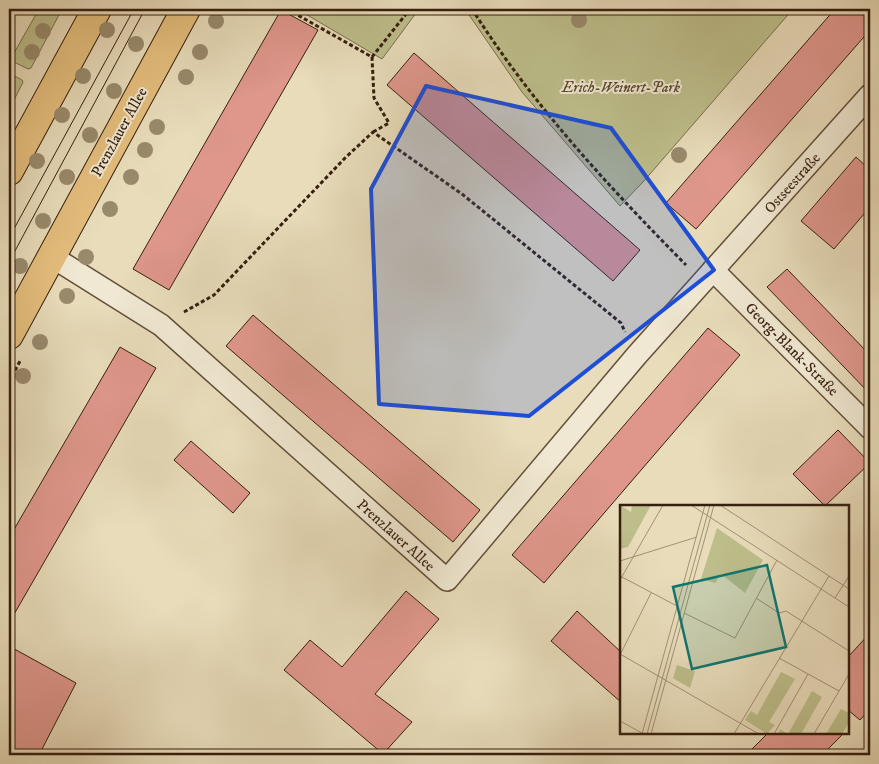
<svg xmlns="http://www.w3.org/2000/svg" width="879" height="764" font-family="'IM FELL DW Pica',serif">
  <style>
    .green { fill: #bdbe8b; stroke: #7a6e4c }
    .building { fill: #df978c; stroke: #361f0e }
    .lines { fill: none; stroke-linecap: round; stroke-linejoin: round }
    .street-casing { stroke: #624e39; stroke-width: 24 }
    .primary-casing { stroke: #361f0e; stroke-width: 30 }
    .path { stroke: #361f0e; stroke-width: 3; stroke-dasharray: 4 2.5; stroke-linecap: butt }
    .street { stroke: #f0e8d2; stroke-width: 21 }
    .primary { stroke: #e4be7d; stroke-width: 28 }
    .tram { stroke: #361f0e; stroke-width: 1 }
    .tree { fill: #998a6c }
    .marked { fill: #1d4ed8; fill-opacity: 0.2; stroke: #1d4ed8; stroke-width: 4; stroke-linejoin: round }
    .labels { text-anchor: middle; stroke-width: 4; stroke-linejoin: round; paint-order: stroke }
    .park-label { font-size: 15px; font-style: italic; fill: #58472d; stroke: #f0e8d2 }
    .street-label { font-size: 15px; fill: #361f0e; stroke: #f0e8d2 }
    .inset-road { fill: none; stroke: #a19075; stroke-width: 1 }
    .view { fill: #0f766e; fill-opacity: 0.15; stroke: #0f766e; stroke-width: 2.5 }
    .inset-edge { fill: none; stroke: #361f0e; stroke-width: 2.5 }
  </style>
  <rect width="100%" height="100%" fill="#e8dcba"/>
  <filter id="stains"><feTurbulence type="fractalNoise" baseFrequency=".004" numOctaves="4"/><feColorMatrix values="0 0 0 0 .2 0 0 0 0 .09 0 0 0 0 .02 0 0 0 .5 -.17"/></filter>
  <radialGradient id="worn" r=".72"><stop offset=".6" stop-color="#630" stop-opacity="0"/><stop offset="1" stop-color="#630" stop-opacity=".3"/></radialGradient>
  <g class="green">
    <polygon points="39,9 57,9 61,11 31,68 28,69 10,60"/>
    <polygon points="297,9 419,9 382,59"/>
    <polygon points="465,9 793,9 643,182 620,206 522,92"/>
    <polygon points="9,73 22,80 23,82 9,110"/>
  </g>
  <g class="building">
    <polygon points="835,9 870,9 870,30 696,229 666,203"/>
    <polygon points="281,10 318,30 169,290 133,269"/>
    <polygon points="414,53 640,250 613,281 387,85"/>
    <polygon points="856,157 870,170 870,207 834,249 801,221"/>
    <polygon points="787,269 870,355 870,394 767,287"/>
    <polygon points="253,315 480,510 453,542 226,346"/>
    <polygon points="708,328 740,355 544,583 512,555"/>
    <polygon points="120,347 156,368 9,623 9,538"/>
    <polygon points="838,430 870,463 825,506 793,474"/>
    <polygon points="191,441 250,493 233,513 174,460"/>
    <polygon points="406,591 439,619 375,694 412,722 383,754 284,670 310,640 342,667"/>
    <polygon points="577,611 622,653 622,703 551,641"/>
    <polygon points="870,633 870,709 860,720 848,710 848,657"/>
    <polygon points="9,646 76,683 39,755 9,755"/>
    <polygon points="768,733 844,733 822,755 746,755"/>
  </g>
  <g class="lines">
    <g class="street-casing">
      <g id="street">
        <polyline points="51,256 161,325 447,580 637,355 870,95"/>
        <polyline points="713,270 870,428"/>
      </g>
    </g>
    <g class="primary-casing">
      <g id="primary">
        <polyline points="9,171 97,9"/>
        <polyline points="9,335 186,9"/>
      </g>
    </g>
    <g class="path">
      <polyline points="287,9 372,57 374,98 389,123 373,132"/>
      <path d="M472,9C533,105 606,184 686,265"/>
      <polyline points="372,57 410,9"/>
      <polyline points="184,312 214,295 345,158 373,132 462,194 621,323 625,332"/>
      <polyline points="9,382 20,361"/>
    </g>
    <use href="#street" class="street"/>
    <use href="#primary" class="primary"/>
    <g class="tram">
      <polyline points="9,238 134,9"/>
      <polyline points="9,262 145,9"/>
    </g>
  </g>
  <g class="tree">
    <circle cx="579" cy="20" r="8"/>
    <circle cx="216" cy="21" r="8"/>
    <circle cx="107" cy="30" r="8"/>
    <circle cx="43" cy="31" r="8"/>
    <circle cx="136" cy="44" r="8"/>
    <circle cx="32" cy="52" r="8"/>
    <circle cx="200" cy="52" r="8"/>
    <circle cx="83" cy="76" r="8"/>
    <circle cx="186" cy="77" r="8"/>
    <circle cx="114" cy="91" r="8"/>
    <circle cx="62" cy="115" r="8"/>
    <circle cx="157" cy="127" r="8"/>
    <circle cx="90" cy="135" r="8"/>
    <circle cx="145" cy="150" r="8"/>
    <circle cx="679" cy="155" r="8"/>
    <circle cx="37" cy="161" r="8"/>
    <circle cx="67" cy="177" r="8"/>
    <circle cx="131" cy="177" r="8"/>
    <circle cx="110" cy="209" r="8"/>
    <circle cx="43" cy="221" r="8"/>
    <circle cx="86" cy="257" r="8"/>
    <circle cx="20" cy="266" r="8"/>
    <circle cx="67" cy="296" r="8"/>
    <circle cx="40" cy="342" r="8"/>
    <circle cx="23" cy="376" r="8"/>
  </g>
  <path class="marked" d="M426,86L611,128L714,270L529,416L379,404L371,189Z"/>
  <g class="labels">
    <g class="park-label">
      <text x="621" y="92">Erich-Weinert-Park</text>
    </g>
    <g class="street-label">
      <text transform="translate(119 132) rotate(-61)" y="5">Prenzlauer Allee</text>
      <text transform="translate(792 183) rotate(-48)" y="5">Ostseestraße</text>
      <text transform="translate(792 349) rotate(45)" y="5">Georg-Blank-Straße</text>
      <text transform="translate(396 535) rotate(42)" y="5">Prenzlauer Allee</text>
    </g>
  </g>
  <g transform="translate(620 505)">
    <rect width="229" height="229" fill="#e8dcba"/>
    <path d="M0,0L11,7L12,0H31L8,42L0,44ZM97,23L143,55L125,88L101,69L95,78L81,74ZM57,160L75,166L70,183L53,173ZM161,167L175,174L149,217L155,220L147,229L125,215L131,206L137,210ZM192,186L202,192L181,229H158L160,224L168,229ZM221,204L229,208V217L222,229H206Z" fill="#bdbe8b"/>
    <path class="inset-road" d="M71,0L229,102M100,0L229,84M0,56L77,32M0,71L57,101M0,75L43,0M136,93L159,108L166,106L229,146M215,93L229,71M64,108L115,133L157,55M0,149L139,229M0,150L31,88M159,153L219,186M0,216L22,228M22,229L85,0M27,229L90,0M31,229L94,0M114,229L209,71M154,229L188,169M194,229L229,169"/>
    <path class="view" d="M147,60L166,142L72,164L53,82Z"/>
    <rect width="229" height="229" class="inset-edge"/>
  </g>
  <rect width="879" height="764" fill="none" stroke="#e8dcba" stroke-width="30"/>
  <rect x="10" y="10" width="859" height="744" fill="none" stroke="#361f0e" stroke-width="2.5"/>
  <rect x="15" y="15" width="849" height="734" fill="none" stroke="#361f0e"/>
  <rect width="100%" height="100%" filter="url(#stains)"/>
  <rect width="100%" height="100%" fill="url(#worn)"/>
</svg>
